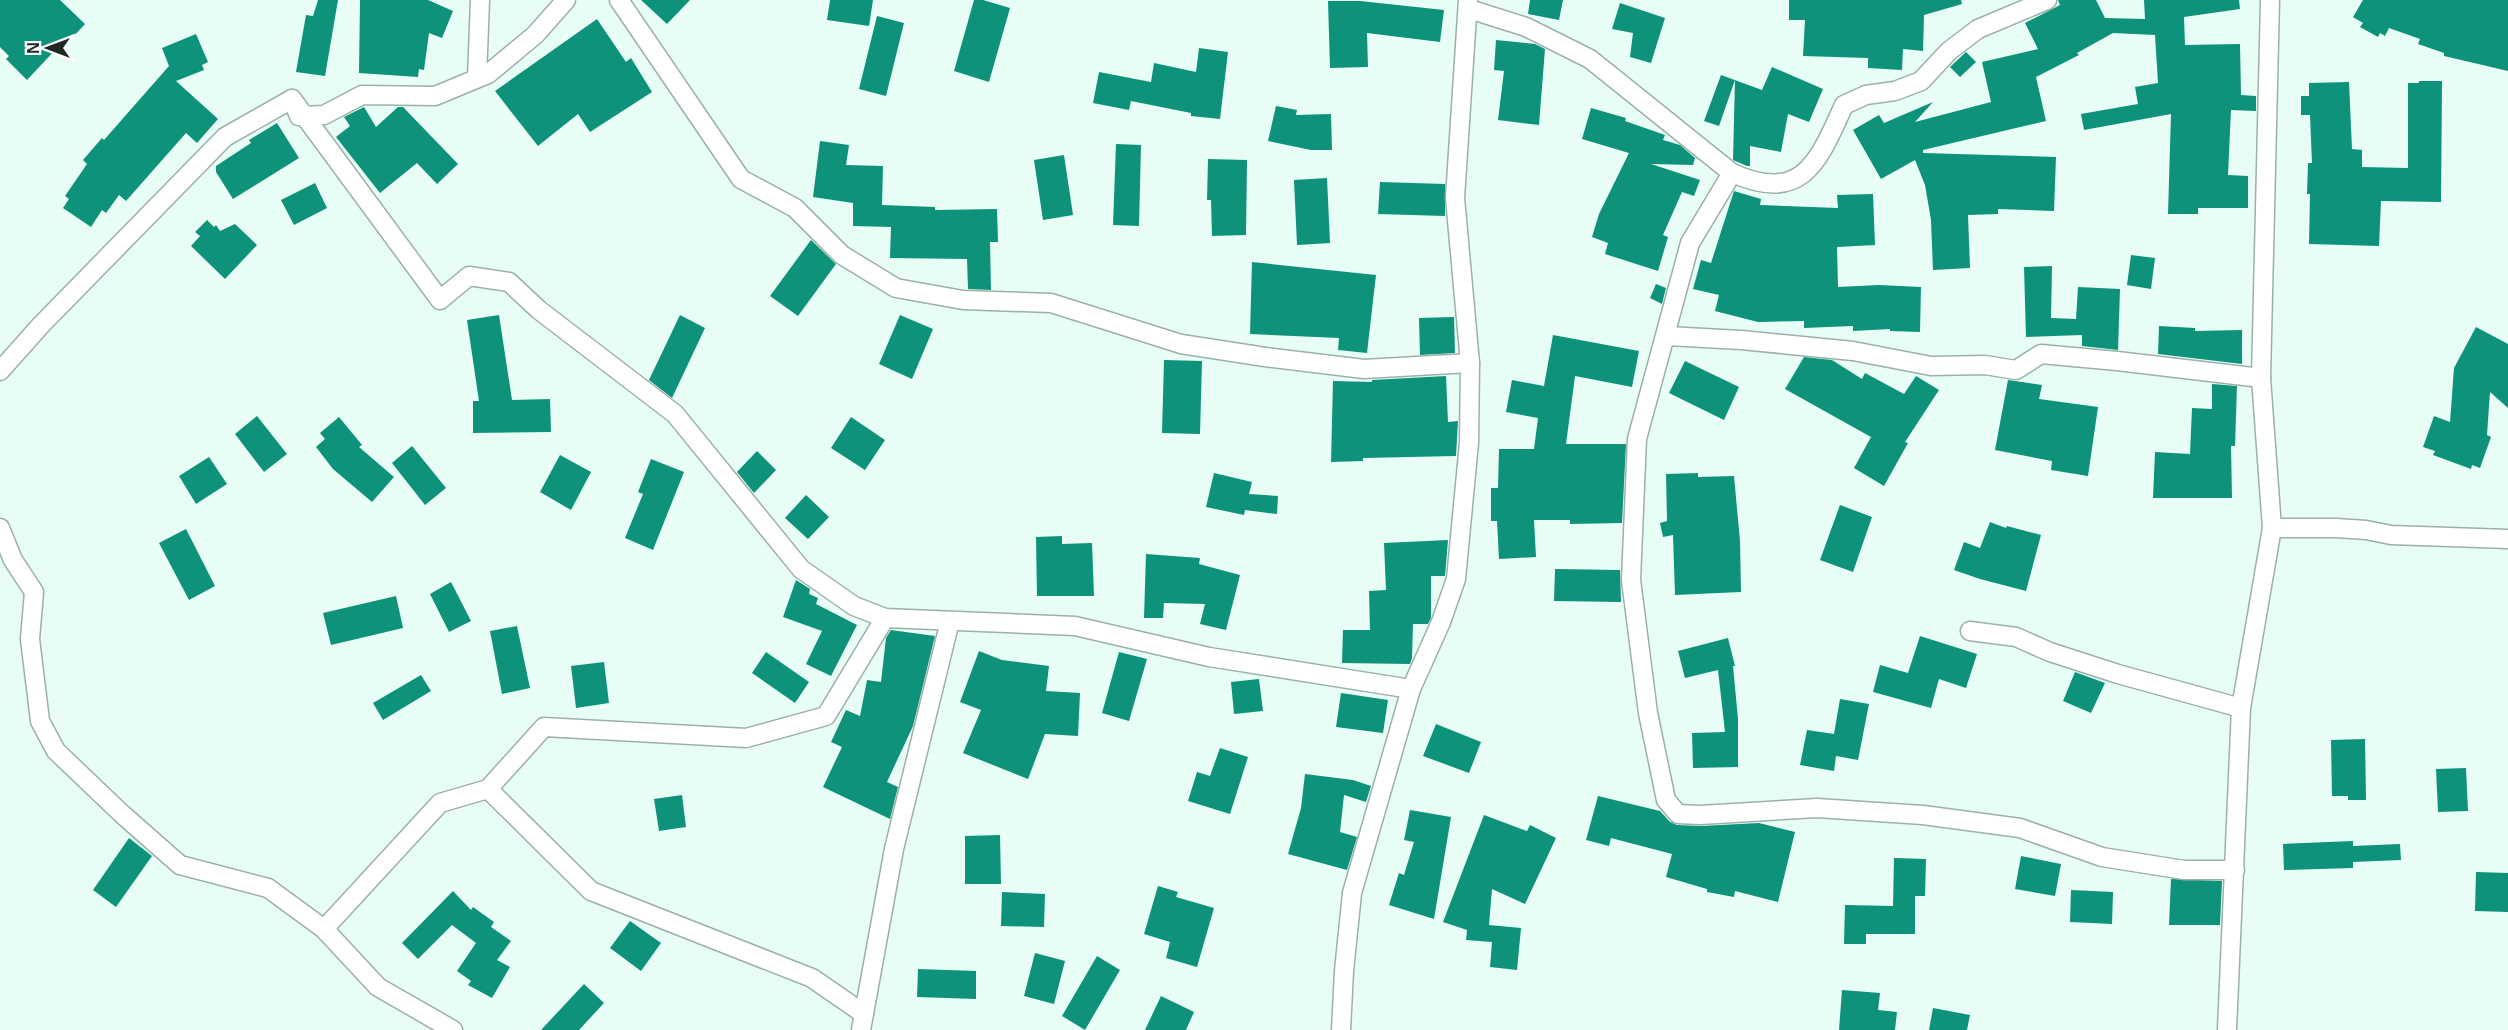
<svg xmlns="http://www.w3.org/2000/svg" width="2508" height="1030" font-family="Arial,sans-serif">
  <style>
    .building { fill: #0e9279 }
    .lines { fill: none; stroke-linecap: round; stroke-linejoin: round }
    .street-casing { stroke: #9cb0aa; stroke-width: 21 }
    .street { stroke: #fff; stroke-width: 18 }
  </style>
  <rect width="100%" height="100%" fill="#e7fdf6"/>
  <g class="building">
    <polygon points="0,0 60,0 85,24 60,51 57,48 27,80 6,59 9,56 0,47"/>
    <polygon points="318,0 338,0 325,76 296,72 306,15 313,16"/>
    <polygon points="360,0 428,0 453,11 442,38 429,33 424,70 419,69 418,77 359,73"/>
    <polygon points="641,0 690,0 667,24"/>
    <polygon points="830,0 873,0 869,26 827,20"/>
    <polygon points="974,0 983,0 1010,8 989,82 954,71"/>
    <polygon points="1530,0 1563,0 1559,20 1528,14"/>
    <polygon points="1789,0 1961,0 1962,4 1924,15 1923,51 1903,49 1902,70 1868,68 1868,58 1803,56 1805,20 1789,20"/>
    <polygon points="2058,0 2096,0 2105,18 2145,19 2144,0 2239,0 2240,9 2184,17 2185,45 2240,44 2241,95 2256,96 2256,111 2231,110 2228,175 2248,176 2248,208 2198,208 2198,214 2168,214 2171,114 2084,130 2081,114 2138,104 2135,87 2158,83 2155,35 2113,33 2077,53 2079,55 2036,77 2046,121 1923,150 1923,153 2056,157 2054,211 1998,209 1998,214 1968,215 1970,268 1933,270 1931,220 1925,185 1915,160 1881,179 1853,130 1879,115 1884,123 1933,102 1915,122 1991,102 1982,62 2038,49 2025,23 2060,5"/>
    <polygon points="2363,0 2508,0 2508,71 2444,56 2444,53 2418,44 2420,39 2389,28 2385,36 2380,33 2378,37 2360,27 2363,23 2353,17"/>
    <polygon points="1328,1 1360,1 1444,10 1440,42 1367,33 1368,67 1330,68"/>
    <polygon points="1620,3 1665,18 1651,63 1630,57 1633,33 1612,29"/>
    <polygon points="877,16 904,23 886,96 859,89"/>
    <polygon points="597,19 626,62 631,58 652,92 590,132 578,114 538,146 495,91"/>
    <polygon points="196,34 208,62 202,65 204,70 176,81 218,119 197,143 186,133 126,201 119,195 106,213 102,210 91,227 63,208 69,199 65,196 87,164 83,160 102,138 104,140 169,66 162,48"/>
    <polygon points="1496,40 1535,44 1545,49 1539,125 1498,120 1504,71 1494,70"/>
    <polygon points="1199,48 1228,52 1220,119 1191,116 1191,113 1131,101 1129,110 1093,103 1099,72 1151,82 1154,63 1196,72"/>
    <polygon points="1966,52 1976,62 1960,77 1950,67"/>
    <polygon points="1772,67 1823,89 1809,122 1788,114 1781,152 1750,146 1750,166 1747,166 1733,160 1735,80 1719,126 1704,121 1721,75 1762,90"/>
    <polygon points="2419,81 2442,81 2441,202 2381,201 2379,246 2309,244 2310,194 2307,194 2308,163 2312,163 2310,115 2301,115 2301,96 2309,96 2309,83 2349,82 2352,149 2362,150 2362,167 2408,168 2408,83 2419,83"/>
    <polygon points="1276,106 1297,110 1296,115 1331,114 1332,150 1311,150 1268,141"/>
    <polygon points="364,107 376,127 398,107 403,107 458,164 437,184 417,163 380,193 336,137 350,126 344,117"/>
    <polygon points="1591,108 1626,118 1625,121 1665,135 1663,140 1680,145 1695,158 1693,165 1651,164 1700,180 1694,196 1682,192 1663,235 1668,237 1658,271 1605,254 1608,243 1592,237 1599,214 1629,153 1582,139"/>
    <polygon points="277,123 299,158 233,199 216,172 216,166 251,143 249,140"/>
    <polygon points="820,141 849,145 846,165 883,166 882,205 935,207 935,210 997,209 998,242 990,242 991,290 968,289 967,259 890,258 891,227 853,226 853,203 813,197"/>
    <polygon points="1116,144 1141,145 1139,226 1113,225"/>
    <polygon points="1064,155 1073,215 1043,220 1034,160"/>
    <polygon points="1208,159 1247,160 1246,235 1212,236 1211,200 1207,200"/>
    <polygon points="1327,178 1330,243 1297,245 1294,180"/>
    <polygon points="1380,182 1445,184 1445,216 1378,214"/>
    <polygon points="315,183 327,208 294,225 281,200"/>
    <polygon points="1734,191 1761,199 1760,205 1838,208 1837,195 1873,194 1875,245 1837,247 1838,287 1879,285 1921,287 1920,332 1890,331 1890,329 1853,331 1853,326 1804,328 1804,321 1758,322 1715,311 1719,295 1693,289 1701,260 1711,263"/>
    <polygon points="207,220 214,227 216,225 220,231 235,224 257,245 225,279 191,246 200,236 195,232"/>
    <polygon points="811,240 836,264 798,316 770,296"/>
    <polygon points="2131,255 2155,258 2151,289 2127,285"/>
    <polygon points="1252,262 1376,275 1367,353 1338,350 1339,338 1250,334"/>
    <polygon points="2052,266 2051,318 2076,319 2078,287 2120,289 2118,350 2082,346 2082,335 2026,337 2024,267"/>
    <polygon points="1656,284 1666,288 1662,304 1650,298"/>
    <polygon points="499,315 512,400 550,399 551,432 473,433 473,401 479,401 467,320"/>
    <polygon points="680,315 705,328 672,398 649,380"/>
    <polygon points="900,315 933,329 912,379 879,364"/>
    <polygon points="1454,317 1455,353 1420,355 1419,318"/>
    <polygon points="2159,326 2195,328 2195,331 2242,330 2242,364 2158,354"/>
    <polygon points="2476,327 2508,344 2508,408 2490,392 2487,435 2491,437 2480,468 2472,465 2471,469 2433,455 2435,451 2423,447 2434,416 2450,422 2454,368"/>
    <polygon points="1553,335 1639,351 1632,387 1575,376 1566,444 1626,444 1622,523 1570,524 1570,520 1534,520 1536,557 1499,559 1497,521 1491,521 1491,488 1498,488 1499,449 1534,449 1538,418 1506,412 1512,380 1544,386"/>
    <polygon points="1804,357 1832,360 1862,379 1865,373 1904,394 1916,376 1939,390 1905,442 1908,443 1884,486 1854,468 1871,437 1785,389"/>
    <polygon points="1164,360 1202,361 1200,434 1162,433"/>
    <polygon points="1685,361 1739,387 1724,420 1669,393"/>
    <polygon points="1446,376 1448,422 1458,421 1456,456 1363,458 1363,461 1331,462 1333,381 1372,382 1372,380"/>
    <polygon points="2008,380 2042,385 2039,399 2098,407 2088,476 2051,470 2052,461 1995,450"/>
    <polygon points="2212,384 2237,386 2235,446 2231,446 2232,498 2153,498 2155,452 2190,454 2192,408 2212,409"/>
    <polygon points="257,416 287,454 264,472 235,434"/>
    <polygon points="339,417 362,445 359,447 394,477 372,502 333,469 316,447 325,439 320,433"/>
    <polygon points="851,417 885,440 865,470 831,448"/>
    <polygon points="412,446 446,488 425,505 392,463"/>
    <polygon points="757,451 776,470 754,493 737,472"/>
    <polygon points="560,455 591,472 571,510 540,492"/>
    <polygon points="209,457 227,484 196,504 179,476"/>
    <polygon points="651,459 684,472 653,550 625,538 643,494 638,492"/>
    <polygon points="1214,473 1252,482 1249,494 1278,496 1277,514 1245,510 1244,515 1206,507"/>
    <polygon points="1698,473 1698,477 1734,476 1740,541 1741,592 1675,595 1673,535 1663,537 1660,523 1667,521 1666,474"/>
    <polygon points="806,495 829,517 808,539 785,518"/>
    <polygon points="1840,505 1872,517 1853,572 1820,560"/>
    <polygon points="1990,522 2006,528 2007,526 2041,535 2026,591 1980,579 1954,570 1964,542 1980,548"/>
    <polygon points="186,529 215,586 189,600 159,543"/>
    <polygon points="1062,536 1062,544 1092,543 1094,596 1037,596 1036,537"/>
    <polygon points="1448,540 1445,576 1431,576 1431,618 1428,624 1413,624 1412,658 1410,664 1342,663 1343,630 1370,630 1369,591 1386,590 1384,543"/>
    <polygon points="1146,554 1200,558 1199,564 1240,575 1226,630 1200,624 1205,604 1164,603 1163,618 1144,618"/>
    <polygon points="1555,569 1620,570 1621,602 1554,601"/>
    <polygon points="796,580 810,589 809,594 818,598 816,604 857,625 831,676 806,664 822,631 783,617"/>
    <polygon points="451,582 471,621 449,632 430,594"/>
    <polygon points="396,596 403,628 331,645 323,613"/>
    <polygon points="517,626 530,688 502,694 490,631"/>
    <polygon points="891,630 935,636 913,726 887,782 898,787 890,819 823,787 842,747 831,742 846,710 860,716 867,680 881,682 886,638"/>
    <polygon points="1920,636 1977,654 1966,688 1939,679 1931,708 1873,692 1880,665 1908,673"/>
    <polygon points="1728,638 1735,666 1733,666 1738,719 1738,767 1693,768 1692,733 1725,732 1718,670 1685,678 1678,651"/>
    <polygon points="979,651 1002,660 1049,666 1046,691 1080,693 1078,736 1045,734 1028,779 963,753 981,710 960,702"/>
    <polygon points="766,652 809,682 795,703 752,673"/>
    <polygon points="1119,652 1147,659 1129,721 1102,713"/>
    <polygon points="604,662 609,703 576,708 571,666"/>
    <polygon points="2075,672 2105,683 2091,713 2063,701"/>
    <polygon points="421,675 431,691 383,720 373,703"/>
    <polygon points="1259,679 1263,711 1234,714 1231,682"/>
    <polygon points="1341,693 1388,700 1383,733 1336,727"/>
    <polygon points="1840,699 1869,704 1858,760 1836,756 1834,771 1800,765 1807,730 1834,734"/>
    <polygon points="1436,724 1481,742 1469,773 1423,756"/>
    <polygon points="2365,739 2366,800 2348,800 2348,796 2332,796 2331,740"/>
    <polygon points="1220,748 1248,757 1230,814 1188,801 1197,772 1210,776"/>
    <polygon points="2466,768 2468,811 2438,812 2436,769"/>
    <polygon points="1305,774 1353,780 1371,786 1366,802 1344,795 1340,832 1357,837 1347,870 1288,854 1301,808"/>
    <polygon points="682,795 686,827 659,831 654,799"/>
    <polygon points="1598,796 1660,811 1670,822 1677,825 1701,826 1759,823 1795,832 1778,902 1735,891 1734,897 1707,892 1707,889 1666,877 1672,854 1611,838 1609,846 1586,840"/>
    <polygon points="1410,810 1451,817 1434,919 1389,905 1399,873 1404,875 1414,842 1404,840"/>
    <polygon points="1484,815 1527,831 1530,825 1556,838 1525,904 1492,889 1489,925 1521,928 1517,970 1490,967 1492,942 1466,940 1467,930 1443,922"/>
    <polygon points="1000,835 1001,884 965,884 965,836"/>
    <polygon points="129,838 152,856 116,907 93,890"/>
    <polygon points="2353,841 2353,846 2400,844 2401,860 2353,862 2353,868 2284,870 2283,844"/>
    <polygon points="2021,856 2061,864 2055,896 2015,889"/>
    <polygon points="1894,858 1926,859 1925,896 1915,896 1915,934 1866,934 1866,944 1844,944 1845,905 1893,906"/>
    <polygon points="2476,872 2508,873 2508,912 2475,911"/>
    <polygon points="2171,879 2222,881 2220,925 2169,925"/>
    <polygon points="1158,886 1178,892 1176,897 1214,908 1197,967 1166,958 1170,942 1144,934"/>
    <polygon points="2071,890 2113,892 2112,924 2070,922"/>
    <polygon points="453,891 471,910 473,907 494,922 491,927 511,941 497,960 510,967 492,998 468,985 471,981 457,971 476,943 452,925 418,959 402,943"/>
    <polygon points="1002,892 1045,894 1044,927 1001,926"/>
    <polygon points="630,921 661,943 641,971 610,948"/>
    <polygon points="1035,953 1065,961 1054,1004 1024,996"/>
    <polygon points="1097,956 1120,970 1085,1030 1062,1016"/>
    <polygon points="918,969 976,971 976,999 917,997"/>
    <polygon points="584,984 604,1003 579,1030 541,1030"/>
    <polygon points="1842,990 1880,993 1878,1010 1897,1012 1895,1030 1839,1030"/>
    <polygon points="1161,996 1194,1012 1186,1030 1145,1030"/>
    <polygon points="1933,1008 1970,1015 1967,1030 1929,1030"/>
  </g>
  <g class="lines">
    <g class="street-casing">
      <g id="street">
        <polyline points="619,0 741,179 795,208 842,255 896,288 963,300 1051,303 1181,344 1265,357 1364,369 1470,363"/>
        <path d="M1469,9L1526,27L1590,59L1732,173C1803,204 1818,162 1844,105L1866,95L1895,91L1921,81L1949,51L1978,29L2047,0"/>
        <polyline points="477,78 480,0"/>
        <polyline points="292,99 440,300 469,276 509,282 539,310 675,414 801,569 854,606 885,618 1075,626 1209,657 1411,689"/>
        <polyline points="1732,173 1690,243 1637,439 1631,580 1648,713 1666,800 1678,814 1700,815 1817,808 1923,815 2020,828 2102,857 2184,870 2235,870"/>
        <polyline points="1667,336 1741,340 1853,351 1931,366 1985,365 2016,370 2041,354 2117,361 2261,378"/>
        <polyline points="0,371 41,325 225,137 292,99 299,116 324,115 362,95 435,96 488,74 535,35 566,0"/>
        <polyline points="0,528 13,560 34,592 30,639 40,721 56,751 122,814 180,865 268,888 324,929 378,987 453,1030"/>
        <polyline points="2272,528 2336,528 2366,530 2391,535 2508,539"/>
        <polyline points="1970,631 2016,637 2050,652 2118,674 2241,708"/>
        <polyline points="488,789 544,727 746,738 826,716 885,618"/>
        <polyline points="324,929 440,803 488,789 591,891 812,978 864,1014"/>
        <polyline points="861,1030 894,849 950,621"/>
        <polyline points="1341,1030 1344,971 1352,893 1411,689 1441,622 1456,579 1469,443 1470,363 1455,198 1468,0"/>
        <polyline points="2227,1030 2241,708 2272,528 2261,378 2270,0"/>
      </g>
    </g>
    <use href="#street" class="street"/>
  </g>
  <g transform="translate(48 48) rotate(270)" stroke="#ffffff" stroke-width="4.5" paint-order="stroke">
  <path d="M0-4.5L10 22L0 15L-10 22Z" fill="#202825"/>
  <text y="-9" font-size="16" font-weight="bold" text-anchor="middle" fill="#202825">N</text>
  </g>
</svg>
